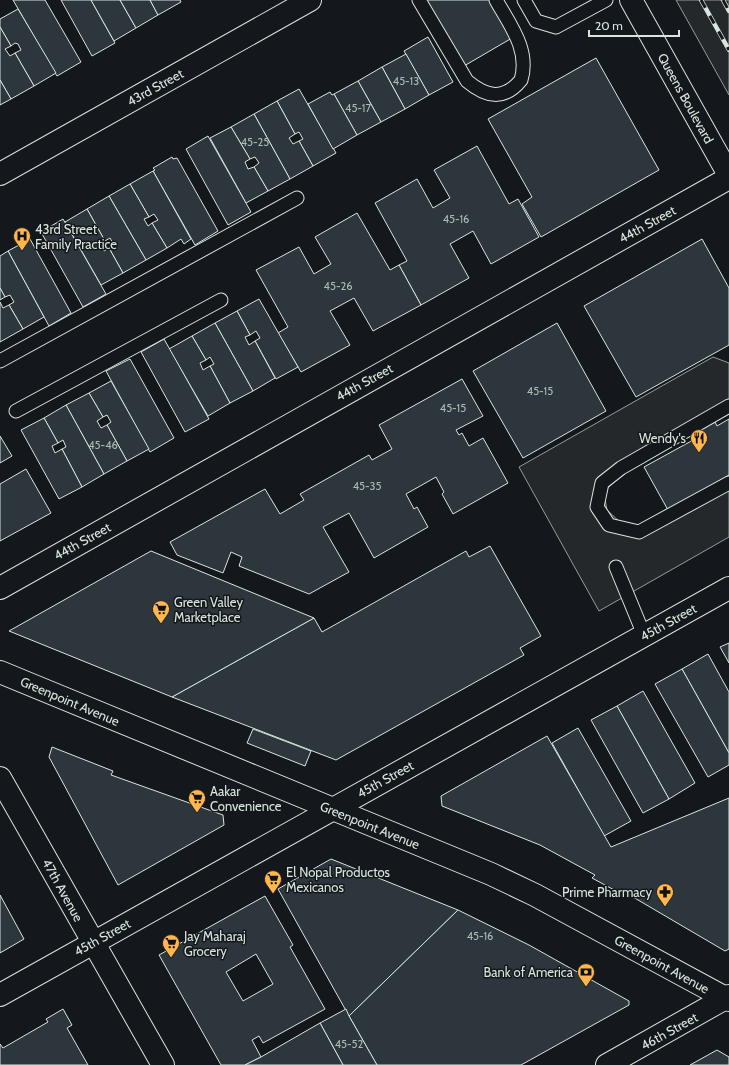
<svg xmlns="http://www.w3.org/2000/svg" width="729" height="1065" font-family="Cabin,sans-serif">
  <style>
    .parking { fill: #24282b; stroke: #939e99 }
    .building { fill: #2c363c; stroke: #d8e6dc; fill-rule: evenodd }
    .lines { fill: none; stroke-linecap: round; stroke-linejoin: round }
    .lane-casing { stroke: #d8e6dc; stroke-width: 15 }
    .street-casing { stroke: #d8e6dc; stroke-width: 24 }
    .primary-casing { stroke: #d8e6dc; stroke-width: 24 }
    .lane { stroke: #14181c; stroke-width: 13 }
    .street { stroke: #14181c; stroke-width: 22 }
    .primary { stroke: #14181c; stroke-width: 22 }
    .rail-casing { stroke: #d8e6dc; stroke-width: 4.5 }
    .rail { stroke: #14181c; stroke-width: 3; stroke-dasharray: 9; stroke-linecap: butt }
    .labels { text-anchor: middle; stroke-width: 3; stroke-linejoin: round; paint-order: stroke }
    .number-label { font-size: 11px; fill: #adbab4 }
    .street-label { font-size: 13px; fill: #d8e6dc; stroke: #14181c }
    .poi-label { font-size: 13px; fill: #d8e6dc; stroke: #14181c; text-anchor: start }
  </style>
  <rect width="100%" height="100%" fill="#14181c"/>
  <g class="parking">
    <polygon points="676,0 729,0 729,95"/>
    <polygon points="713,357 729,363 729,414 625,471 617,477 604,493 607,510 621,523 638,526 729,477 729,537 599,611 519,467"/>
  </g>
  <g class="building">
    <polygon points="13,0 45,0 81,62 57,76"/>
    <polygon points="61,0 91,0 115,43 92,56"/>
    <polygon points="91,0 120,0 136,28 114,41"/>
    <polygon points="120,0 150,0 158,15 136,28"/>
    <polygon points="150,0 180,0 181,2 158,15"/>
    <polygon points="426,0 491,0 512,38 464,66"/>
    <polygon points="18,9 56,73 34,86 15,53 21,50 18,44 15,43 11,46 0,27 0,19"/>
    <polygon points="0,27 11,46 5,49 10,56 15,53 34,86 11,99 0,80"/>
    <polygon points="428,37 453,82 429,95 404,51"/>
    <polygon points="406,54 429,95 405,109 382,67"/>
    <polygon points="596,58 659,170 541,237 522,204 532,197 488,119"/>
    <polygon points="382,67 405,109 381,122 358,81"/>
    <polygon points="0,80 11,99 0,105"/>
    <polygon points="358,81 381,122 357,135 334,94"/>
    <polygon points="299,89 336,153 313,166 299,141 303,139 299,132 295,134 277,101"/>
    <polygon points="330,92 332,95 334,94 357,135 333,149 308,104"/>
    <polygon points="277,101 295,134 289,138 293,144 299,141 313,166 290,179 254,114"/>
    <polygon points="254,114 290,179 268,191 254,167 259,163 255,157 250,159 231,127"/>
    <polygon points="231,127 250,159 245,162 248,169 254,167 268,191 246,203 210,138"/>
    <polygon points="208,136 251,212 228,225 186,149"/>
    <polygon points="477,146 509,204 518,199 539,237 491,264 473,231 450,244 469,278 421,305 399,265 407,261 375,203 417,179 433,208 450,198 434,170"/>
    <polygon points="172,157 173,159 177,158 218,231 195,245 153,171 155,170 153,168"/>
    <polygon points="153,171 191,239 184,244 181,239 167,248 152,223 158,220 154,214 149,217 130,184"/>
    <polygon points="130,184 149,217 144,219 148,226 152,223 167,248 146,260 109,196"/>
    <polygon points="109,196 146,260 123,273 109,248 114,245 110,238 105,241 87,209"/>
    <polygon points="87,209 105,241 100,244 104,251 109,248 123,273 101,285 65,222"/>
    <polygon points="357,213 390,270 399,265 421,305 373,331 354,298 330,311 350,345 301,372 278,333 288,327 256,270 299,247 314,274 331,264 315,237"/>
    <polygon points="63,219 106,294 83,307 41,232"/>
    <polygon points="30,239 71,313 49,326 8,251"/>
    <polygon points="702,239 729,288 729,345 636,397 584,306"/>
    <polygon points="8,251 44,317 23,329 9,305 14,302 10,295 5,297 0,288 0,256"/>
    <polygon points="0,288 5,297 0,300"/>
    <polygon points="259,299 298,367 276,379 255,341 260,338 256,331 250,335 237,311"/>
    <polygon points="0,302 3,308 9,305 23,329 0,342"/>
    <polygon points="237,311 250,335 245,337 249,345 255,341 275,378 253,391 215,323"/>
    <polygon points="215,323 253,391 230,403 210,366 214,364 210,357 206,360 192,336"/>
    <polygon points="557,323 606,411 523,458 473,371"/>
    <polygon points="192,336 206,360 200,363 203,370 210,366 230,403 208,416 169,349"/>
    <polygon points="164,339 209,419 185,432 141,352"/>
    <polygon points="130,359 174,438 150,452 106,371"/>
    <polygon points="462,379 483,416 456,430 459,435 462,433 469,446 483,438 508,483 453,514 442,494 444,492 436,477 406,494 414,509 417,507 428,527 374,558 349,513 323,527 349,572 309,594 239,566 242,557 231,552 223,573 177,555 170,542 265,489 280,514 304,500 300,494 369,455 372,460 392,449 379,425"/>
    <polygon points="111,381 149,449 127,461 107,425 111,422 107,415 103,417 89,393"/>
    <polygon points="89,393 103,417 97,421 101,428 107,425 127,461 104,474 66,405"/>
    <polygon points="66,405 104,474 82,487 62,449 66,447 63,440 58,443 44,418"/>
    <polygon points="44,418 58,443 52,446 55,453 62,449 82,487 59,499 21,430"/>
    <polygon points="729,419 729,475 668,510 644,467 695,439 693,434 715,422 717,426"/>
    <polygon points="0,436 12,456 0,463"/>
    <polygon points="26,469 51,513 0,541 0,484"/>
    <polygon points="490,546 541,636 520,648 524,655 336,760 172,697 314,618 322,632 466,551 469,557"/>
    <polygon points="151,551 314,618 172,697 9,631"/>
    <polygon points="729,643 729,663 720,647"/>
    <polygon points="708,654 729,692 729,753 682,669"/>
    <polygon points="682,669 729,753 729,765 708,777 655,684"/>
    <polygon points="643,691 695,783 669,799 617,706"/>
    <polygon points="617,706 669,799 643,813 591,720"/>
    <polygon points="578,728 631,821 604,836 552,743"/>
    <polygon points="253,729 311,751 305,766 247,743"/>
    <polygon points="547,736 611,847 729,798 729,949 725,951 621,890 618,892 592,878 595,875 540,845 442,806 441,796"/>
    <polygon points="52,747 113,771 111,775 223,815 224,825 118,885 49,757"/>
    <polygon points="331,859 458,910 349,1016 278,889"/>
    <polygon points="0,895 24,939 0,953"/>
    <path d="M265,896L293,945L290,947L325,1009L263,1043L259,1036L252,1040L261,1057L245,1065H221L159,955ZM256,954L273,984L243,1001L226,972Z"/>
    <polygon points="458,910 529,945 629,1001 629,1005 521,1065 377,1065 349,1016"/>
    <polygon points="63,1009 72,1025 67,1028 88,1065 0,1065 0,1044 3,1048 48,1022 46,1019"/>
    <polygon points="346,1009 349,1016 377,1065 343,1065 320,1023"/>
    <polygon points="320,1023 343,1065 245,1065 261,1057"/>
    <polygon points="717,1050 729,1057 729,1065 690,1065"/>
  </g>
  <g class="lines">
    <g class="lane-casing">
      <g id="lane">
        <path d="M419,0L467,81C486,97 504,101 521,80C530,50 510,25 496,0"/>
        <polyline points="524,0 536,21 556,27 606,0"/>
        <polyline points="0,361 297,198"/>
        <polyline points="729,406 621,468 602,483 597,507 609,525 639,532 729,483"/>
        <polyline points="16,411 221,300"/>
        <polyline points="616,567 644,635"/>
      </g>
    </g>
    <g class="street-casing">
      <g id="street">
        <polyline points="0,174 310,0"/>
        <polyline points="0,588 729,178"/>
        <polyline points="0,778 163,1065"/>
        <polyline points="0,995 729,588"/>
        <polyline points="607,1065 729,996"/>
      </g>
    </g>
    <g class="primary-casing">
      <g id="primary">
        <polyline points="631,0 729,175"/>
        <polyline points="0,672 491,874 535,895 729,1000"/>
      </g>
    </g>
    <use href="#lane" class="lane"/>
    <use href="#street" class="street"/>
    <use href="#primary" class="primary"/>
    <g class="rail-casing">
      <g id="rail">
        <polyline points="701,0 729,50"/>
        <polyline points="723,0 729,11"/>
      </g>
    </g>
    <use href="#rail" class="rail"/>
  </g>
  <defs>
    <g id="hospital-pin" transform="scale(0.9)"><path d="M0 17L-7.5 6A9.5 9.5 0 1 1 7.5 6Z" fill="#ffb74d" stroke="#14181c"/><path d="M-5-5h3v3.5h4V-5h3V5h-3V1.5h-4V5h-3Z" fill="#111"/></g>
    <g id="restaurant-pin" transform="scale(0.9)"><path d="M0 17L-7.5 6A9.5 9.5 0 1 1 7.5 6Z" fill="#ffb74d" stroke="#14181c"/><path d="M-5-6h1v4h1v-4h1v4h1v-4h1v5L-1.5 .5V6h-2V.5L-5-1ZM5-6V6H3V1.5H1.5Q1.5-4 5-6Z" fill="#111"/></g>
    <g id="supermarket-pin" transform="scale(0.9)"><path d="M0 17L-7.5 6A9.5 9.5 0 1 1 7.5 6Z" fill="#ffb74d" stroke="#14181c"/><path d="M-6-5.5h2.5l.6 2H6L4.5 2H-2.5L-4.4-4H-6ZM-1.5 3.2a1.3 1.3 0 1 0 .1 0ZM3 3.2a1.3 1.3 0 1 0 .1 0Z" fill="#111"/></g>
    <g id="pharmacy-pin" transform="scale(0.9)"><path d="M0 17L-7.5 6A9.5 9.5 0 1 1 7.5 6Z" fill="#ffb74d" stroke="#14181c"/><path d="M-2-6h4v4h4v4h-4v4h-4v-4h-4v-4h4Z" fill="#111"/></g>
    <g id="bank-pin" transform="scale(0.9)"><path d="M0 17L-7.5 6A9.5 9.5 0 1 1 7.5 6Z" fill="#ffb74d" stroke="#14181c"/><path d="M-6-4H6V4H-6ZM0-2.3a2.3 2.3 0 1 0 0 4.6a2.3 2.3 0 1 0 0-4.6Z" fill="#111"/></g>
  </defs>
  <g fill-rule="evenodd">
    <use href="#hospital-pin" x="22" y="236"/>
    <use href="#restaurant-pin" x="699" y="438"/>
    <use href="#supermarket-pin" x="161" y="609"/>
    <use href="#supermarket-pin" x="197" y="798"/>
    <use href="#supermarket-pin" x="273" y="879"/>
    <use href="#pharmacy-pin" x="665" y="892"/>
    <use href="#supermarket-pin" x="171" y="943"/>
    <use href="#bank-pin" x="586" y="972"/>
  </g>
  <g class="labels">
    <g class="number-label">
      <text x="406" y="85">45-13</text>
      <text x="358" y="112">45-17</text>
      <text x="255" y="146">45-25</text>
      <text x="456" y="223">45-16</text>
      <text x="338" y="290">45-26</text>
      <text x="540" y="395">45-15</text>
      <text x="453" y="412">45-15</text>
      <text x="103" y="449">45-46</text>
      <text x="367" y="490">45-35</text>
      <text x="480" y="940">45-16</text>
      <text x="349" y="1048">45-52</text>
    </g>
    <g class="street-label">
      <text transform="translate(155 87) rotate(-29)" y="5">43rd Street</text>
      <text transform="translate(686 98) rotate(61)" y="5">Queens Boulevard</text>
      <text transform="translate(647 224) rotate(-29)" y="5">44th Street</text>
      <text transform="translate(364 382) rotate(-29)" y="5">44th Street</text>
      <text transform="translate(82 541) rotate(-29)" y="5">44th Street</text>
      <text transform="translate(668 622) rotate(-29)" y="5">45th Street</text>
      <text transform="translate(70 701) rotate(23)" y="5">Greenpoint Avenue</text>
      <text transform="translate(385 779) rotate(-29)" y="5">45th Street</text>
      <text transform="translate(370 825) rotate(22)" y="5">Greenpoint Avenue</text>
      <text transform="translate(63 890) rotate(61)" y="5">47th Avenue</text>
      <text transform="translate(102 937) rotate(-29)" y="5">45th Street</text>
      <text transform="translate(662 964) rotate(29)" y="5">Greenpoint Avenue</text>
      <text transform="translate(669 1031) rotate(-29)" y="5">46th Street</text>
    </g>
    <g class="poi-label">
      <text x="35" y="234">43rd Street<tspan x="35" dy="15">Family Practice</tspan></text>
      <text x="686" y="443" text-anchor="end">Wendy's</text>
      <text x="174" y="607">Green Valley<tspan x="174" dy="15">Marketplace</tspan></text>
      <text x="210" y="796">Aakar<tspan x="210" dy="15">Convenience</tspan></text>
      <text x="286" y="877">El Nopal Productos<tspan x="286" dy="15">Mexicanos</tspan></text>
      <text x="652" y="897" text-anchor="end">Prime Pharmacy</text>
      <text x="184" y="941">Jay Maharaj<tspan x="184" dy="15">Grocery</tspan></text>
      <text x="573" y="977" text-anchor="end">Bank of America</text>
    </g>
  </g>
  <path d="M589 30v6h90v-6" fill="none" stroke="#d8e6dc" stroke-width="2"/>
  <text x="595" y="30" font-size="12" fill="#d8e6dc" stroke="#14181c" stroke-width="3" paint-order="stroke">20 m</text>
</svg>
